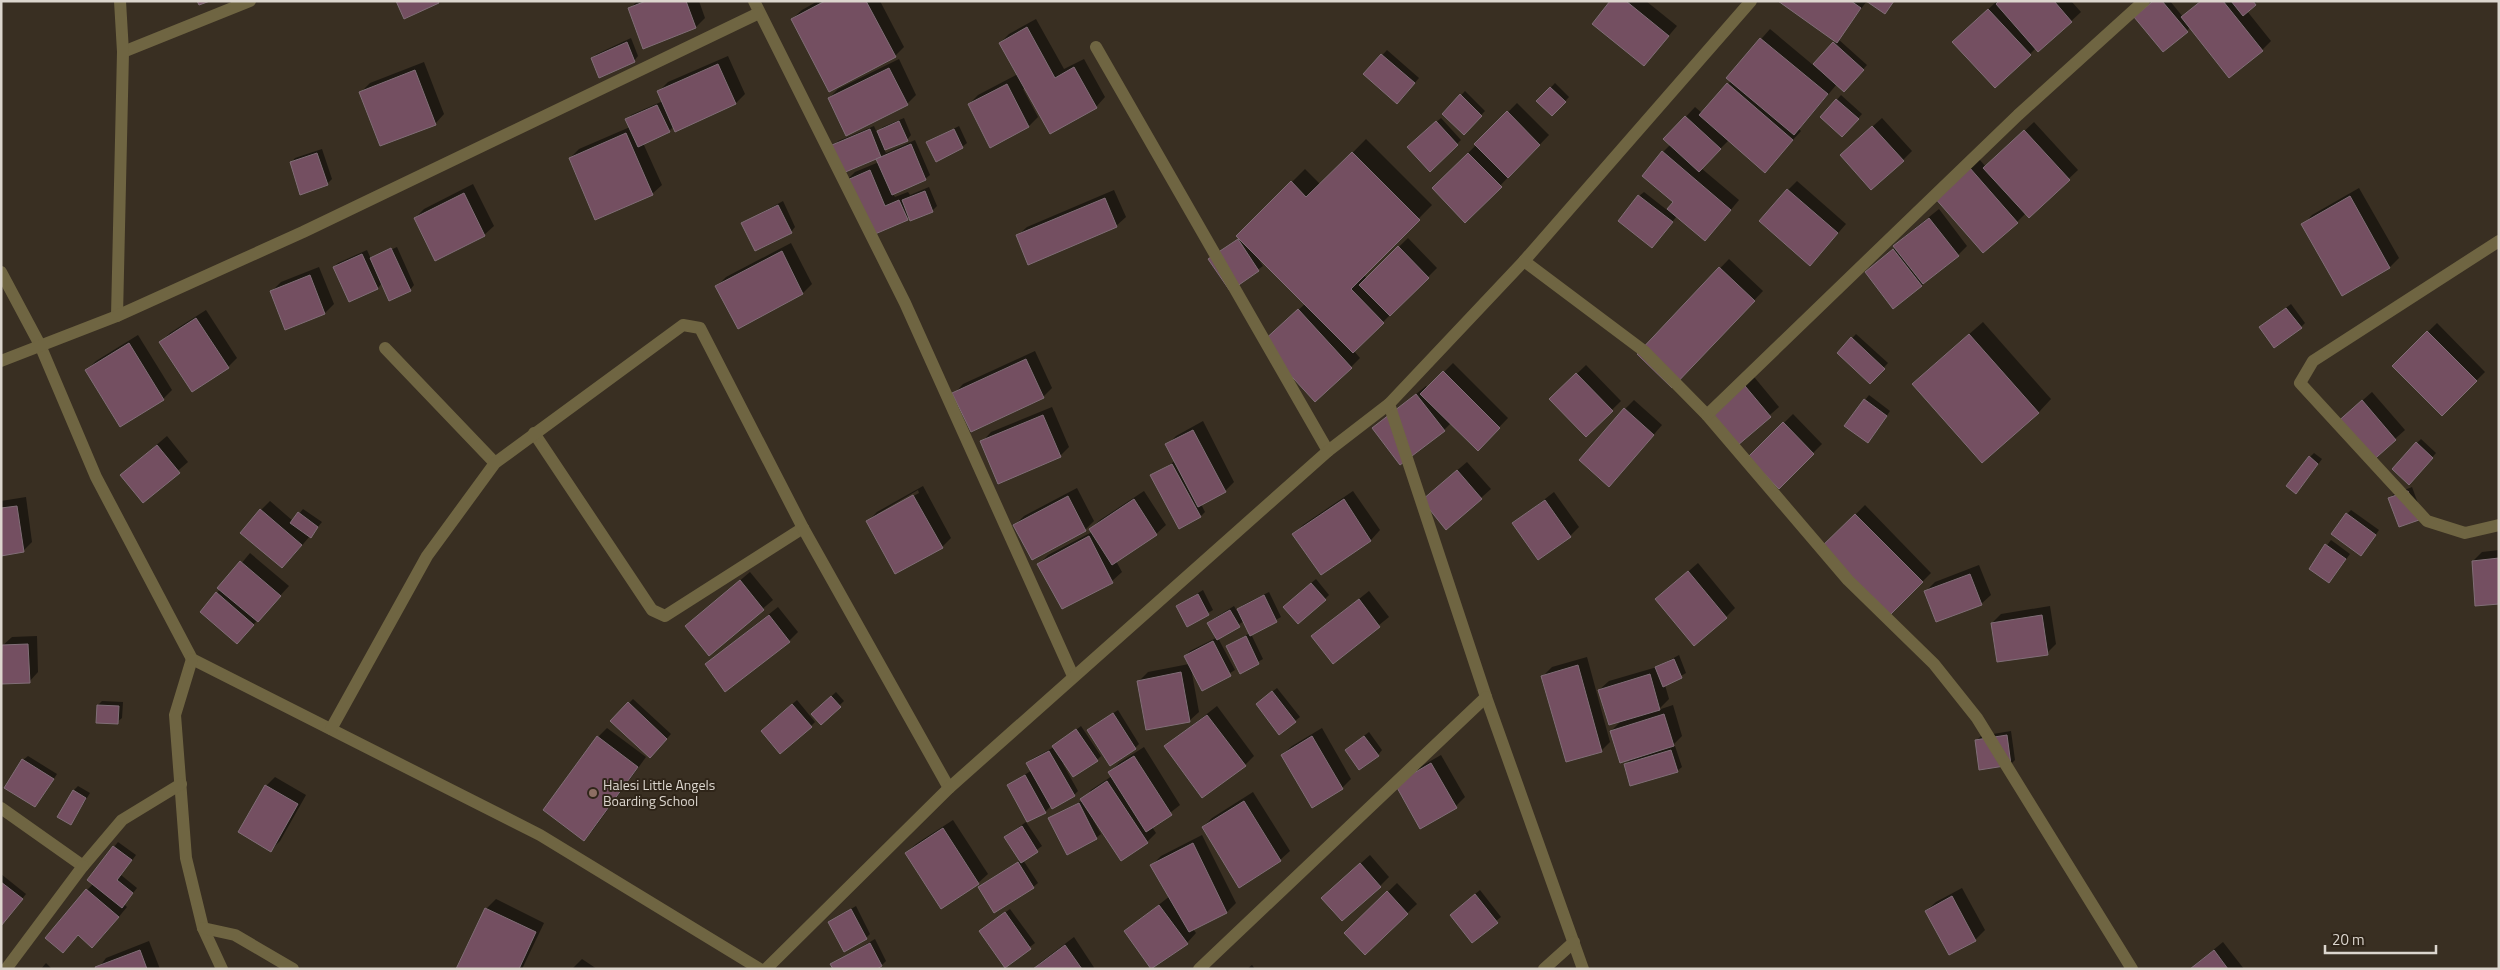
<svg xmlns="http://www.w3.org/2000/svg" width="2500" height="970" font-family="'Titillium Web',sans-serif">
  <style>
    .shadow { fill: #0007; fill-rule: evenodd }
    .building { fill: #744f61; stroke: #816e77 }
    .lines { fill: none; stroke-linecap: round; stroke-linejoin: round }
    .street { stroke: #6f6542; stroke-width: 12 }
    .education-dot { fill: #8d6e63; stroke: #2f2519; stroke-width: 2 }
    .labels { text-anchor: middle; stroke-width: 4; stroke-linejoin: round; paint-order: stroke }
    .poi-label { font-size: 14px; fill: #dcd6ce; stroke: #2f2519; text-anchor: start }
  </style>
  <rect width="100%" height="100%" fill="#392f22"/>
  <g class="shadow">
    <polygon points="637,1 699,1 705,18 696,27 644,47 630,9"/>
    <polygon points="818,1 880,1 904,47 895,56 792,19 802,10"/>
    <polygon points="1612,1 1646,1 1677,26 1644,65"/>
    <polygon points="1779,1 1867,1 1838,39 1867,65 1844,90 1837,84 1799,129 1801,131 1765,171 1729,140 1701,168 1739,200 1714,230 1677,216 1656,242 1639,196 1644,192 1667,210 1675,202 1663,152 1671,144 1665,139 1695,107 1702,113 1731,81 1727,78 1770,29 1819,70 1821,69 1815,63 1836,41"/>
    <polygon points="1997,1 2071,1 2081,12 2039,51 2036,48 2030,54 1963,33"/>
    <polygon points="2154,1 2170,1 2183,17 2201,1 2258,1 2247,11 2271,41 2262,50 2190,27 2187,31"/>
    <polygon points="1036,19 1064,69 1084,59 1105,97 1096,107 1025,88 1023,89 1038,117 1029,126 991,146 969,104 978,95 1018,74 1000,43 1009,34"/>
    <polygon points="631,38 638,56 634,61 592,58 597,54"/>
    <polygon points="1387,50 1419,78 1402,98 1365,74"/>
    <polygon points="728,56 745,94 736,103 674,126 669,131 643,143 662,185 652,194 570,158 579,149 630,127 627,120 631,115 663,101 658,92 668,82"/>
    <polygon points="899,59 916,95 907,104 829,98 838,89"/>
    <polygon points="424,62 444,114 435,124 361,92 370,83"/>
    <polygon points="1555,83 1569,97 1552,115 1538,101"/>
    <polygon points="1465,91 1485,111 1464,133 1444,114"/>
    <polygon points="1841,95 1862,114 1847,131 1822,117"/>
    <polygon points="1517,103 1549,135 1466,221 1434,188"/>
    <polygon points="904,118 911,135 907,140 884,149 886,153 915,140 930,175 925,179 893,194 895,197 908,192 910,195 929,187 937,206 932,211 911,219 910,216 869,236 846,181 855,172 879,162 877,157 834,146 838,141 874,126 877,133 883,127"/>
    <polygon points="1441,118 1461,140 1430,170 1409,147"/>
    <polygon points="1882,118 1912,151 1903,160 1851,146"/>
    <polygon points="2034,122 2078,170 2029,216 2026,213 2017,222 1936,197 1979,159 1986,167"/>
    <polygon points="959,126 967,143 962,147 928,142"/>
    <polygon points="1366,139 1432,205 1363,275 1367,278 1408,238 1437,268 1354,351 1360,358 1351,367 1272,334 1305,304 1257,257 1263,266 1230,290 1214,255 1240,238 1238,236 1305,169 1321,185"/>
    <polygon points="322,149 332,179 327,184 291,163 295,158"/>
    <polygon points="1797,181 1846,224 1810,265 1788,190"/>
    <polygon points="473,184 494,226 484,235 415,218 424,209"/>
    <polygon points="2359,188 2399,258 2390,267 2342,294 2303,225 2312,215"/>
    <polygon points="1114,190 1126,217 1116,226 1017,236 1027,227"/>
    <polygon points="783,201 795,227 791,232 743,223"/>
    <polygon points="1939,209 1967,246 1958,255 1921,286 1866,272 1896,247 1904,237"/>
    <polygon points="791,243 812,284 803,293 717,286 726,277"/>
    <polygon points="397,247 414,285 410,290 382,283 378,288 349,301 334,267 338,263 367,250 371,259 375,255 375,257"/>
    <polygon points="1729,259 1763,291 1681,377 1638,354"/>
    <polygon points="319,267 334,304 325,313 272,291 281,282"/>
    <polygon points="2291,304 2305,323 2301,327 2265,323"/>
    <polygon points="206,310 237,358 228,367 161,342 170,333"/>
    <polygon points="1983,322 2051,399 2038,413 1927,371"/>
    <polygon points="2437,323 2485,372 2442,415 2393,366"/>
    <polygon points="1856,334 1888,363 1870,382 1838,353"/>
    <polygon points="138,335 172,390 163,399 87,370 96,361"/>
    <polygon points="1035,351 1052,388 1043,397 954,394 963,384"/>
    <polygon points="1453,363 1508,418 1478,449 1451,423 1444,430 1374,428 1426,386 1428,388"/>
    <polygon points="1586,365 1621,401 1586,435 1551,399"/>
    <polygon points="1750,372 1779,407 1731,449 1702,414"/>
    <polygon points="2372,392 2405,430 2369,462 2345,416"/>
    <polygon points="1869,395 1890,411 1872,437 1845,426"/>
    <polygon points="1634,400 1662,425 1618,476 1625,409"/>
    <polygon points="1052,407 1069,447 1060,456 982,442 991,432"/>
    <polygon points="1793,414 1822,444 1779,487 1749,457"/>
    <polygon points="1203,421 1234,482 1225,491 1201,504 1205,512 1201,516 1180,528 1152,476 1175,461 1167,445 1176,436"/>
    <polygon points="167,436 188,462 143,501 121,475"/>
    <polygon points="2421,439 2436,453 2413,479 2417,443"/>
    <polygon points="2314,453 2322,459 2300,488 2310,457"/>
    <polygon points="1467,462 1491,489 1447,528 1433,491"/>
    <path d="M923,486L951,538L942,547L896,573L868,521L877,512ZM918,490L919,493L877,516V514Z"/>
    <polygon points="2412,487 2422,514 2390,498 2394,494"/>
    <polygon points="1077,488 1094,521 1085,530 1014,526 1024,516"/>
    <polygon points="1144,491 1166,525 1156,534 1116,561 1122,572 1112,581 1062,608 1039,564 1048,555 1092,532 1090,529 1100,520"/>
    <polygon points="1353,491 1380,530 1371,540 1321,574 1294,534 1303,525"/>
    <polygon points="1554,492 1579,527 1570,536 1514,523"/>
    <polygon points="26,497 32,542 23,551 1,554 1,501"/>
    <polygon points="270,501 293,521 303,509 322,522 292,557 261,510"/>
    <polygon points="1865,505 1931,573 1886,618 1820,550"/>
    <polygon points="2351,510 2379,530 2365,550 2347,514"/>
    <polygon points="2331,540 2350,554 2333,577 2310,568"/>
    <polygon points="2499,550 2499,603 2473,561 2482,552"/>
    <polygon points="250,553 289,586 241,638 217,593"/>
    <polygon points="1698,563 1735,608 1726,617 1657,599"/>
    <polygon points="1979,565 1991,595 1981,604 1926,591 1935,582"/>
    <polygon points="750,572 773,600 709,654 686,626"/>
    <polygon points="1316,579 1329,595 1325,599 1289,602"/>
    <polygon points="1203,590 1213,610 1187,625 1177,606"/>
    <polygon points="1369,591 1389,617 1333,662 1313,636"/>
    <polygon points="1269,592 1281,617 1251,634 1263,659 1240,672 1227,646 1250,633 1244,621 1218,638 1235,670 1202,690 1191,668 1199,712 1189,721 1139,681 1148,672 1189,664 1185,656 1190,651 1216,638 1208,623 1213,619 1234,606 1237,611 1243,605"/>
    <polygon points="2050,606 2056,644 2047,653 1992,623 2001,614"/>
    <polygon points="778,607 798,632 789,641 706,664"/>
    <polygon points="37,636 38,672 29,682 1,683 1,647 12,637"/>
    <polygon points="1679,655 1686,673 1665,685 1669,699 1658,710 1673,705 1682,736 1670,748 1675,746 1682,767 1677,771 1625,765 1633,757 1611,731 1622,720 1599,690 1609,681 1657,667"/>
    <polygon points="1587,657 1610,742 1601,751 1543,676 1552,667"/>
    <polygon points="1277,688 1300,717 1280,733 1262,700"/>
    <polygon points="836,692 844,701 821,723 812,714"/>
    <polygon points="633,699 671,734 650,757 611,721"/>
    <polygon points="797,700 815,722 811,726 766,727"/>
    <polygon points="102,701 123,702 122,718 117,722 98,705"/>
    <polygon points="1217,706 1254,756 1245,765 1166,746"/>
    <polygon points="1118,710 1139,744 1135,748 1088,730"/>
    <polygon points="1081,726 1101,756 1097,760 1063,764 1078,791 1074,795 1051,806 1045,812 1008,786 1032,770 1028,763 1032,759 1054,747"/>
    <polygon points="607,728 646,757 593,830 584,839 598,737"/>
    <polygon points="1322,728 1351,779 1342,788 1282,755 1292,746"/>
    <polygon points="2011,731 2015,760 2011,764 1977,740 1981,736"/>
    <polygon points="1369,732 1382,750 1378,755 1351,746"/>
    <polygon points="1144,747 1180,805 1152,827 1156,833 1147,842 1095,819 1093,820 1101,834 1096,838 1050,819 1083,800 1091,790 1112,776 1110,772 1119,763"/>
    <polygon points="1441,755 1465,797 1456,806 1406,775"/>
    <polygon points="28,756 57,774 39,801 23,760"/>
    <polygon points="275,777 306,795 280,841 271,850 266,786"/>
    <polygon points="78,786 90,793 71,824 74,790"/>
    <polygon points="1253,792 1290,851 1280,860 1203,827 1212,818"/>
    <polygon points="953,820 988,874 978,883 906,853 916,844"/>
    <polygon points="1026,822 1042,846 1023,860 1038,883 1033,887 979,888 1021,860 1005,837"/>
    <polygon points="1202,835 1236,903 1227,912 1193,929 1196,933 1187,943 1153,968 1125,931 1170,896 1152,865 1161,856"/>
    <polygon points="118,842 136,855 121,875 137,888 124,904 127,907 102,937 79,934 87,890 93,884 88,880"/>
    <polygon points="1370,855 1389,877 1380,886 1332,889"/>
    <polygon points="1,874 26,894 1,925"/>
    <polygon points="1397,883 1417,904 1365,953 1346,933"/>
    <polygon points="1962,888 1985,930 1975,940 1949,954 1926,911 1936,902"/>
    <polygon points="1480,890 1501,917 1472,941 1456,910"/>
    <polygon points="496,899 544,923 522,969 458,969 486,909"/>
    <polygon points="856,906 870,934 866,938 829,922"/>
    <polygon points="1010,909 1035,943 1005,966 985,927"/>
    <polygon points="1074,937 1095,969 1034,969 1041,962"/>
    <polygon points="875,939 886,961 882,965 875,969 832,964"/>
    <polygon points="149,941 160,969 98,969 106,958"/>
    <polygon points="2223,942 2244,969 2190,969"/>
    <polygon points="582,959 597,969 572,969"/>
    <polygon points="46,963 52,969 41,969"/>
    <polygon points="1252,965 1255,969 1247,969"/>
  </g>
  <g class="building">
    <polygon points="197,1 210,1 199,5"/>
    <polygon points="396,1 438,1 439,3 404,19"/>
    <polygon points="646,1 686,1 696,28 643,49 628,8"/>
    <polygon points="825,1 866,1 896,57 829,92 791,19"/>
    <polygon points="1610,1 1626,1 1669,36 1644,66 1592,24"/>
    <polygon points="1778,1 1851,1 1861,8 1837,43"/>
    <polygon points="1866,1 1894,1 1885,14"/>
    <polygon points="1999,1 2054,1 2072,22 2038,52 1996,4"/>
    <polygon points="2153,1 2162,1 2188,32 2163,52 2134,17"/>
    <polygon points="2201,1 2223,1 2263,51 2229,78 2181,17"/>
    <polygon points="2231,1 2253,1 2256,5 2243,16"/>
    <polygon points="1988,9 2031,55 1995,88 1952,42"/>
    <polygon points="1027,27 1055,78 1074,67 1097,108 1050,134 999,43"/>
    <polygon points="1760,38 1828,94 1794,135 1726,78"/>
    <polygon points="627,42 635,62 599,78 591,58"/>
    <polygon points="1833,42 1864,70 1844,92 1813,64"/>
    <polygon points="1381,54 1415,83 1397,104 1363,74"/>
    <polygon points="718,64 736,104 675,132 657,91"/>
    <polygon points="889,68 908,105 846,136 828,98"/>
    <polygon points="415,70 436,125 380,146 359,92"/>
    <polygon points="1727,83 1793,140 1765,173 1699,115"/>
    <polygon points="1007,84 1029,127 990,148 968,104"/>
    <polygon points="1550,87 1566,102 1552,116 1536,101"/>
    <polygon points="1460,94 1482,116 1464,135 1442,114"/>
    <polygon points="1836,99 1859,119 1842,137 1820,117"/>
    <polygon points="657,105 670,132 638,147 625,119"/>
    <polygon points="1507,111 1540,145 1508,178 1474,144"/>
    <polygon points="1685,116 1721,149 1699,172 1663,139"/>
    <polygon points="899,121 908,141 885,150 877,131"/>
    <polygon points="1436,121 1458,145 1430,172 1407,147"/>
    <polygon points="1872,126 1904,161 1871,190 1840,155"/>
    <polygon points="870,129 881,157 843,173 832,145"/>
    <polygon points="954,129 963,148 936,162 926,142"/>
    <polygon points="2024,130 2070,180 2029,218 1983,168"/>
    <polygon points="626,133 653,195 595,220 569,158"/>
    <polygon points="911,144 926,180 892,195 876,159"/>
    <polygon points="1662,151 1731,210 1705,241 1667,209 1673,202 1642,176"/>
    <polygon points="1352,152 1420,220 1351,289 1384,323 1353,353 1236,236 1291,181 1306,197"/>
    <polygon points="317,153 328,185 300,195 290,162"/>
    <polygon points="1468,153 1502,187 1465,223 1432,188"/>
    <polygon points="1969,167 2018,223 1983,253 1934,197"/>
    <polygon points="870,170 885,206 899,200 908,220 868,237 845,181"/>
    <polygon points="1787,189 1838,233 1810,266 1759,221"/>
    <polygon points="925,191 933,212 910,221 902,200"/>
    <polygon points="464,193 485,236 435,261 414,218"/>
    <polygon points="1638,195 1673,222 1652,248 1618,221"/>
    <polygon points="2350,196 2390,268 2342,296 2301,224"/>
    <polygon points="1105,198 1117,227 1028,265 1016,235"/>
    <polygon points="778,205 792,233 755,251 741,223"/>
    <polygon points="1929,218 1959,256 1923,284 1893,246"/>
    <polygon points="1238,239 1259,271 1230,291 1208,259"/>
    <polygon points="1398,246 1429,278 1390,316 1359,285"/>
    <polygon points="391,248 411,291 389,301 370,258"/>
    <polygon points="1893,249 1922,286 1893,309 1865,272"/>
    <polygon points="782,251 803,294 738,329 715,286"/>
    <polygon points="362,254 378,289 349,302 333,267"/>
    <polygon points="1719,267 1755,301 1672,388 1637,354"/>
    <polygon points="310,275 325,314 285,330 270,291"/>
    <polygon points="2286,308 2302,328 2274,348 2259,327"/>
    <polygon points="1298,309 1352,368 1315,402 1261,343"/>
    <polygon points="196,318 229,368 192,392 159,342"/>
    <polygon points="2427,331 2477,381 2442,416 2392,366"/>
    <polygon points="1969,334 2039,413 1982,463 1912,384"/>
    <polygon points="1851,337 1885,369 1870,384 1837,353"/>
    <polygon points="129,343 164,400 120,427 85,370"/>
    <polygon points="1026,359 1044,398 971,432 952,393"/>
    <polygon points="1443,371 1500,428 1478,451 1420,394"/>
    <polygon points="1576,373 1613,411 1586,437 1549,399"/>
    <polygon points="1740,380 1771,417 1731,451 1700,414"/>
    <polygon points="1416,394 1445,431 1400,465 1372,428"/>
    <polygon points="1864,399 1887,416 1868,443 1844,426"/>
    <polygon points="2362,400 2396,440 2369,464 2334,425"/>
    <polygon points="1624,408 1654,435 1609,487 1579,460"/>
    <polygon points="1043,415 1061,457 998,484 980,441"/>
    <polygon points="1783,422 1814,454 1779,489 1748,457"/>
    <polygon points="1193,430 1226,492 1198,507 1165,444"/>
    <polygon points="2416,442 2433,458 2409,485 2392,469"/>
    <polygon points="157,445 180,473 143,503 120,475"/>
    <polygon points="2309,456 2318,464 2296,494 2286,486"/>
    <polygon points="1172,464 1201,517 1179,529 1150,475"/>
    <polygon points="1457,470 1482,499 1446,530 1422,500"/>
    <polygon points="2408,491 2419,520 2399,527 2388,498"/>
    <polygon points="913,495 943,548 895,574 866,521"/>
    <polygon points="1068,496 1086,531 1032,560 1013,525"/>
    <polygon points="1134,499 1157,535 1112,565 1089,529"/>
    <polygon points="1344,499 1371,541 1321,575 1292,534"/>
    <polygon points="1545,500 1571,537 1538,560 1512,523"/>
    <polygon points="17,506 24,552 1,556 1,508"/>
    <polygon points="260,509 302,545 282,568 240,533"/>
    <polygon points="298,512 318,527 311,538 290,523"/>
    <polygon points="2346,513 2376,535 2361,556 2331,534"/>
    <polygon points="1855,514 1923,582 1886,619 1818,550"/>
    <polygon points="1089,536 1113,583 1062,609 1037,564"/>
    <polygon points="2325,544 2346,559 2329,583 2309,569"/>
    <polygon points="2499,558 2499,604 2475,606 2472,561"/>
    <polygon points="240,561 281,596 258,622 217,588"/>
    <polygon points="1688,571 1727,618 1694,646 1655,599"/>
    <polygon points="1970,574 1982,605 1936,622 1924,591"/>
    <polygon points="740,580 764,610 709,656 685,626"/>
    <polygon points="1311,583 1326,600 1298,624 1283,607"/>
    <polygon points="216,592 254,625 237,644 200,612"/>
    <polygon points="1198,594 1209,615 1187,627 1176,606"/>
    <polygon points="1264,595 1277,622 1250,636 1237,609"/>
    <polygon points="1359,599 1380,627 1333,664 1311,636"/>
    <polygon points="1230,610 1240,627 1217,640 1207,623"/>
    <polygon points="769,615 790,642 725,692 705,664"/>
    <polygon points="2042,615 2048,655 1997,662 1991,623"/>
    <polygon points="1246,636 1259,664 1240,674 1226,646"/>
    <polygon points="1213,641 1231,676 1202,691 1184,656"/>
    <polygon points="28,644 30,683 1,684 2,645"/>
    <polygon points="1674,659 1682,678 1663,687 1655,667"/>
    <polygon points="1578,665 1602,752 1566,762 1541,676"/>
    <polygon points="1181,672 1190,722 1146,730 1137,681"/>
    <polygon points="1650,674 1660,710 1609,725 1598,690"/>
    <polygon points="1272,691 1296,722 1279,735 1256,704"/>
    <polygon points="831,696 841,707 821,725 811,714"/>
    <polygon points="628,702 667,739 650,758 610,721"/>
    <polygon points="792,704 812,727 780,754 761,731"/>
    <polygon points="97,705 119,706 118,724 96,723"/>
    <polygon points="1113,713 1136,749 1110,766 1087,730"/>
    <polygon points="1664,714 1674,746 1620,763 1610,731"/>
    <polygon points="1207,715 1246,766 1202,798 1164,746"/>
    <polygon points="1076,729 1098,761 1073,777 1052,746"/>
    <polygon points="2007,735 2011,765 1979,770 1975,740"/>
    <polygon points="597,736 638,767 584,841 543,810"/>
    <polygon points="1312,736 1343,789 1312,808 1281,755"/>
    <polygon points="1364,736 1379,756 1359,770 1345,750"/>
    <polygon points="1671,750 1678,772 1630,786 1624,764"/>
    <polygon points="1049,751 1075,796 1052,809 1026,763"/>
    <polygon points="1134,756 1172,815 1146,832 1108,772"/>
    <polygon points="22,759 54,779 35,807 4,788"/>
    <polygon points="1431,763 1457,808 1420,829 1395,784"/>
    <polygon points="1025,775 1046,813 1027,822 1007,785"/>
    <polygon points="1107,781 1148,843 1121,861 1080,799"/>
    <polygon points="265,785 298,804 271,852 238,832"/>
    <polygon points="73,790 86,798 71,825 57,817"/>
    <polygon points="1244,801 1281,861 1239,888 1202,827"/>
    <polygon points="1079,803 1097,839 1067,855 1048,818"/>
    <polygon points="1022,826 1038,852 1021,863 1004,837"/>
    <polygon points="943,828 979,884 941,909 905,853"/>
    <polygon points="1193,843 1227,913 1189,932 1150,865"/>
    <polygon points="113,846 132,860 117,880 133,893 122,908 87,880"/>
    <polygon points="1018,862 1034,888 994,913 978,887"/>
    <polygon points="1360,863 1381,887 1342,921 1321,898"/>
    <polygon points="1,882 23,899 1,926"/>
    <polygon points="86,889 119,917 92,948 78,935 63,953 45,938"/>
    <polygon points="1387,891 1408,914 1365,955 1344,933"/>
    <polygon points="1475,894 1498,923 1472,943 1450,915"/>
    <polygon points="1952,896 1976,941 1949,955 1925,911"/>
    <polygon points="1159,905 1188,944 1151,969 1124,931"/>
    <polygon points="485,908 536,932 519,969 456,969"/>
    <polygon points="851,909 867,939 844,952 828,922"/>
    <polygon points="1005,912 1031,949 1005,968 979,931"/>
    <polygon points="870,943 882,966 877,969 833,969 830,964"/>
    <polygon points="1065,945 1082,969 1033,969"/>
    <polygon points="140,950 147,969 96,969 95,967"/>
    <polygon points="2214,950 2228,969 2190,969"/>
  </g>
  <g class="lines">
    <g class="street">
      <polyline points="754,1 905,303 1073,676"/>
      <polyline points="1096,47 1328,451"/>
      <polyline points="123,52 250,1"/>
      <polyline points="2499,241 2313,361 2300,383 2427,521 2465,533 2499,525"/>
      <polyline points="1524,261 1644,351 1707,415 1848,580 1934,664 1977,718 2132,969"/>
      <polyline points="1,272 40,345 96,477 192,659 540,835 760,969"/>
      <polyline points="117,316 123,52 120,1"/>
      <polyline points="385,348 495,463"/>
      <polyline points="1,361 117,316 303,232 759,13"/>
      <polyline points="1389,404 1486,697 1583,969"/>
      <polyline points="1707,415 2018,115 2144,1"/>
      <polyline points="534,433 652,610 665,616 803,528"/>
      <polyline points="192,659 175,715 186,858 203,928 222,969"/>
      <polyline points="331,729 427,556 495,463 683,325 700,328 803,528 949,788"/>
      <polyline points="1,808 83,866 122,820 181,784"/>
      <polyline points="203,928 235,935 293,969"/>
      <polyline points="6,969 83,866"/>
      <polyline points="766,969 949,788 1328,451 1389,404 1524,261 1751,1"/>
      <polyline points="1199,969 1486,697"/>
      <polyline points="1544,969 1574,942"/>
    </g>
  </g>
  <circle class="education-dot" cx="593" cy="793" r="5"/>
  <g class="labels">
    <g class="poi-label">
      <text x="603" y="790">Halesi Little Angels<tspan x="603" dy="16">Boarding School</tspan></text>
    </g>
  </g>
  <rect width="2500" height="970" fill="none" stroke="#dcd6ce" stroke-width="5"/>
  <path d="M2325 945v8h111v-8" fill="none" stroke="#dcd6ce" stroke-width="2.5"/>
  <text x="2332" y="945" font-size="15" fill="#dcd6ce" stroke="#2f2519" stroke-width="4" paint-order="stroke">20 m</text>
</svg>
